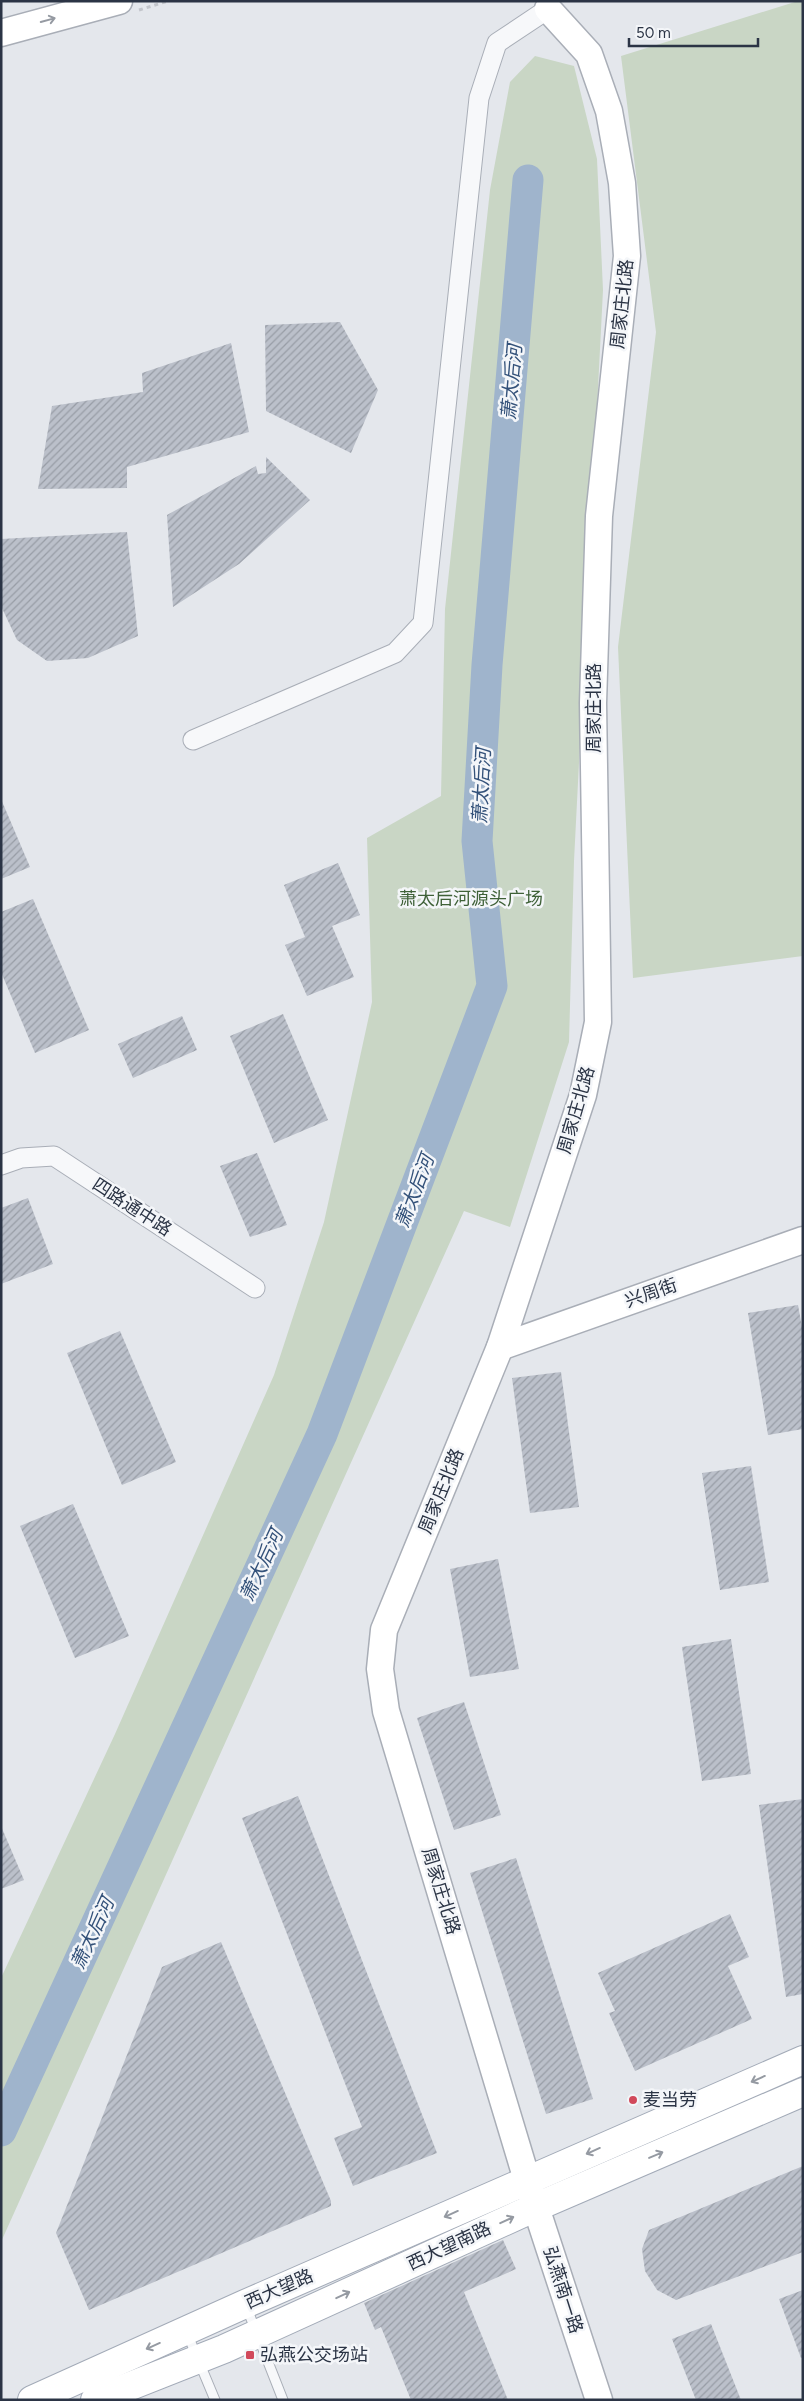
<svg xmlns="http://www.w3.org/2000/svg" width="804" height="2401" font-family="Figtree,'Noto Sans SC',sans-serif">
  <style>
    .park { fill: #c9d6c5 }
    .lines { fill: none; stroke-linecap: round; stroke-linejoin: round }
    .river { stroke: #9fb4cc; stroke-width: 31 }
    .building { fill: url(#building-hatch) }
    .lane-casing { stroke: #a9aeb7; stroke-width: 11 }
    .street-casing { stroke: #a9aeb7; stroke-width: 21 }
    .secondary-casing { stroke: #a9aeb7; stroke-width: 29 }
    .primary-casing { stroke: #a3abb8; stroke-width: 30 }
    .path { stroke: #c2c5cb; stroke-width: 3; stroke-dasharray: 4 4; stroke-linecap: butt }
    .lane { stroke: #f7f8fa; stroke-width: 9 }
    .street { stroke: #f7f8fa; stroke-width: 19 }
    .secondary { stroke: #fff; stroke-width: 26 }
    .primary { stroke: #fff; stroke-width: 28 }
    .oneway { stroke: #959aa2 }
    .poi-dot { fill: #d1495b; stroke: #f4f6f9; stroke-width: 2 }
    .labels { text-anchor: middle; stroke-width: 5; stroke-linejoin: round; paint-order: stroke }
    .street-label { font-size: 18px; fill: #2b3445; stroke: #f4f6f9 }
    .park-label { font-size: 18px; fill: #3f6138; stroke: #f4f6f9 }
    .poi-label { font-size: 18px; fill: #2b3445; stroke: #f4f6f9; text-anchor: start }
    .water-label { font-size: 19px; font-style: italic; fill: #34527a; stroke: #f4f6f9 }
  </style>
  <defs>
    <pattern id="building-hatch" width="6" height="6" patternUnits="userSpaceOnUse" patternTransform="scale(1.25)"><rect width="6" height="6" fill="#bbc0ca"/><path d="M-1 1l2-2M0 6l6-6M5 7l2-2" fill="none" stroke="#989da6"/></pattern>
  </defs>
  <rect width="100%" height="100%" fill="#e4e7ec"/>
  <g class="park">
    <polygon points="798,1 803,1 803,956 633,978 618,647 656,332 621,56"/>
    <polygon points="535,56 574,66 597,159 603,290 574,861 569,1042 510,1227 464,1211 1,2242 1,1978 115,1734 274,1375 324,1222 372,1002 367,838 441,796 445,609 490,190 510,82"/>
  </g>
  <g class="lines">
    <polyline class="river" points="1,2131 322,1434 492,986 477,841 487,665 528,180"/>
  </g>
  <g class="building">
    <polygon points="340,322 378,390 351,453 266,411 265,325"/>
    <polygon points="231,343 249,432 127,467 127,488 38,489 52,406 143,392 142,373"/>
    <polygon points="266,457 310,500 239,564 173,607 167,515 256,466 258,474 266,473"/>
    <polygon points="127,532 138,636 88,658 47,661 17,640 1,606 1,539"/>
    <polygon points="1,799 30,867 1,879"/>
    <polygon points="338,863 360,915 332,926 354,977 307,996 285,945 305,937 284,885"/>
    <polygon points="33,899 89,1030 35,1053 1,972 1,912"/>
    <polygon points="283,1014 328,1120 274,1143 230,1036"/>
    <polygon points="182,1016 197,1050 133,1078 118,1044"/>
    <polygon points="257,1153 287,1225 250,1237 220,1166"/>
    <polygon points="28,1198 53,1264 1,1284 1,1208"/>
    <polygon points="798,1305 803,1333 803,1429 768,1435 748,1313"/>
    <polygon points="120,1331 176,1462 122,1485 67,1353"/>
    <polygon points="561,1372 579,1507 530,1513 512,1378"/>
    <polygon points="751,1466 769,1582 720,1590 702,1473"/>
    <polygon points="73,1504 129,1636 75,1658 20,1526"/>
    <polygon points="498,1559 519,1669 470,1677 450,1569"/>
    <polygon points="731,1639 751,1774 702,1781 682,1647"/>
    <polygon points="464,1702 501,1815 454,1830 417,1718"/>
    <polygon points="298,1796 437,2153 353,2186 334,2138 362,2127 242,1818"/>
    <polygon points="803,1799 803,1994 786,1997 759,1805"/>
    <polygon points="1,1826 24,1880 1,1889"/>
    <polygon points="516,1858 593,2099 546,2114 470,1873"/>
    <polygon points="730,1914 749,1957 728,1966 752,2019 635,2071 609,2013 615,2011 598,1973"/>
    <polygon points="221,1942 331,2201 331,2206 89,2310 56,2233 162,1967"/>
    <polygon points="803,2166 803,2252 676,2300 657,2290 645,2271 642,2249 649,2230"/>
    <polygon points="503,2240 516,2269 464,2292 508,2400 411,2400 381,2327 375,2330 364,2303"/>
    <polygon points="803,2290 803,2358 801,2358 779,2299"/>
    <polygon points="711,2324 741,2400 696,2400 672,2339"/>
  </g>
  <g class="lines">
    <g class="lane-casing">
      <g id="lane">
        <polyline points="246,2306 283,2400"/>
        <polyline points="187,2333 215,2400"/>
      </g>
    </g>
    <g class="street-casing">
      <g id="street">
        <polyline points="193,740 395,653 423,623 479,98 497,43 548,9 549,1"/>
        <polyline points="1,1165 21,1158 54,1156 255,1288"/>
      </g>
    </g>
    <g class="secondary-casing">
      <g id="secondary">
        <polyline points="548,9 589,54 609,111 622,183 627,256 599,516 593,703 598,1022 583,1095 500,1347 384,1630 380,1669 386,1711 527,2180 599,2400"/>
        <polyline points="1,33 119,1"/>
        <polyline points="500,1347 803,1240"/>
      </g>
    </g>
    <g class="primary-casing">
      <g id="primary">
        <polyline points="32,2400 245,2304 803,2060"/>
        <polyline points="95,2400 224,2349 536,2207 803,2092"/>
      </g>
    </g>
    <polyline class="path" points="139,10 168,1"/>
    <use href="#lane" class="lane"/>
    <use href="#street" class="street"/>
    <use href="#secondary" class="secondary"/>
    <use href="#primary" class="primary"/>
  </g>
  <defs><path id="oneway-shaft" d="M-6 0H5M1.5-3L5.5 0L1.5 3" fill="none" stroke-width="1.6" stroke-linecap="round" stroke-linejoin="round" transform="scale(1.25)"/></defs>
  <g class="oneway">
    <use href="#oneway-shaft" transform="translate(48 20) rotate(-15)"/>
    <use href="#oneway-shaft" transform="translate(758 2079) rotate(156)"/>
    <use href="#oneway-shaft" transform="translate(593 2151) rotate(156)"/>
    <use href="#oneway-shaft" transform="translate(656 2155) rotate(-23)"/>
    <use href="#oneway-shaft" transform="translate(451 2214) rotate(156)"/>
    <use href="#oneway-shaft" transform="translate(507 2220) rotate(-25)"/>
    <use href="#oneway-shaft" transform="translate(343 2295) rotate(-25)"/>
    <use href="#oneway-shaft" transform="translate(153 2346) rotate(156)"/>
  </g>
  <g class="poi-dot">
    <circle cx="633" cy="2100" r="5"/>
    <rect x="245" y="2350" width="10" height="10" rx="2.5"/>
  </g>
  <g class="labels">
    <g class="street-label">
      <text transform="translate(622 304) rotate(-84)" y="6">周家庄北路</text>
      <text transform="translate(594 708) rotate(-90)" y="6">周家庄北路</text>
      <text transform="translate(576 1110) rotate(-74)" y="6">周家庄北路</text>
      <text transform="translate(132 1207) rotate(33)" y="6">四路通中路</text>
      <text transform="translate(651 1293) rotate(-19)" y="6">兴周街</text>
      <text transform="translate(441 1491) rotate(-68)" y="6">周家庄北路</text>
      <text transform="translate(441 1891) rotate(73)" y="6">周家庄北路</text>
      <text transform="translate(449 2246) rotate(-25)" y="6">西大望南路</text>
      <text transform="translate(279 2289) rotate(-24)" y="6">西大望路</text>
      <text transform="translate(563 2290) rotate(72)" y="6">弘燕南一路</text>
    </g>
    <g class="park-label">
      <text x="471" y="905">萧太后河源头广场</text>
    </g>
    <g class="poi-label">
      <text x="643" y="2106">麦当劳</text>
      <text x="260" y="2361">弘燕公交场站</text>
    </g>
    <g class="water-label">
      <text transform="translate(511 382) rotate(-85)" y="7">萧太后河</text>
      <text transform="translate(481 786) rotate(-87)" y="7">萧太后河</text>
      <text transform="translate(414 1191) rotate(-69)" y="7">萧太后河</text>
      <text transform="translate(261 1565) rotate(-65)" y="7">萧太后河</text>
      <text transform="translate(92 1933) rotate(-65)" y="7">萧太后河</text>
    </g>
  </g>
  <rect width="804" height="2401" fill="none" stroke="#2b3445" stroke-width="5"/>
  <path d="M629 38v8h129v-8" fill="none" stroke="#2b3445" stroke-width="2.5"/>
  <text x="636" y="38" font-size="15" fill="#2b3445" stroke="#f4f6f9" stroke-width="4" paint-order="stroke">50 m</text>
</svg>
